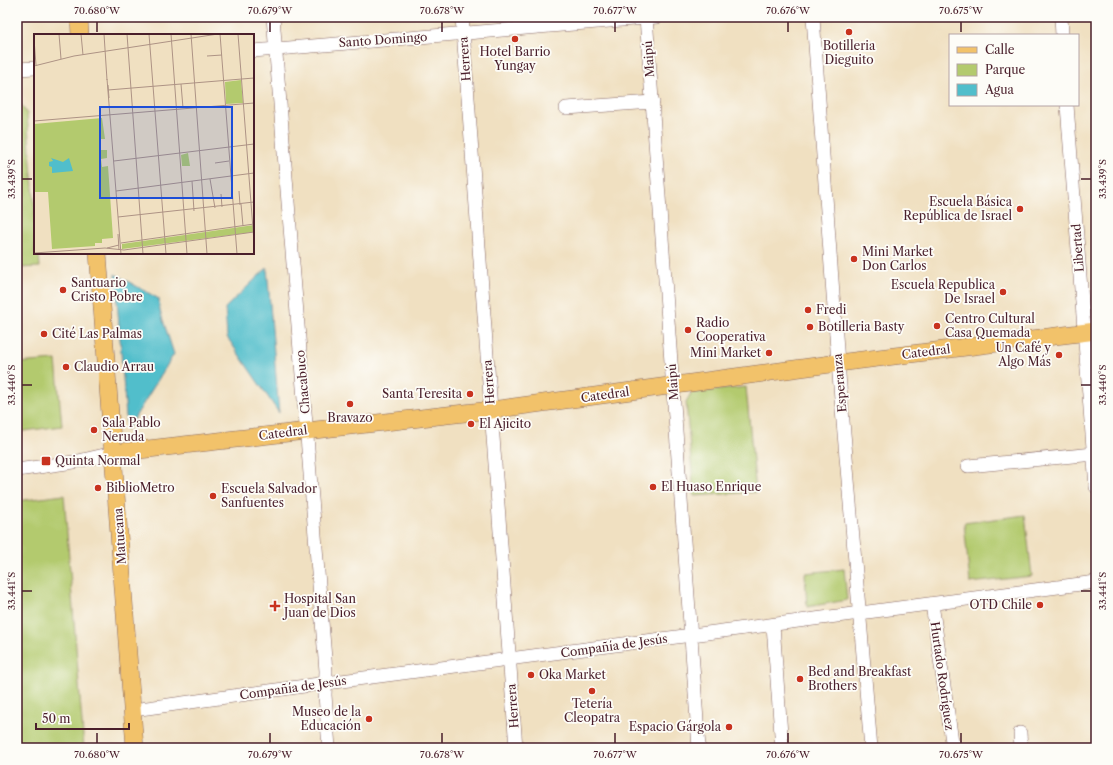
<svg xmlns="http://www.w3.org/2000/svg" width="1113" height="765" font-family="'Libre Caslon Text',serif">
  <style>
    .green { fill: #b3ca6e; stroke: #7e744c }
    .water { fill: #51becb; stroke: #4e6e7b }
    .lines { fill: none; stroke-linecap: round; stroke-linejoin: round }
    .minor-casing { stroke: #846360; stroke-width: 14 }
    .major-casing { stroke: #846360; stroke-width: 18 }
    .minor { stroke: #fff; stroke-width: 13 }
    .major { stroke: #f2c26a; stroke-width: 17 }
    .ticks { fill: none; stroke: #4a1f2b; stroke-width: 1.5 }
    .poi-dot { fill: #c8321e; stroke: #fdfcf7; stroke-width: 1.5 }
    .labels { text-anchor: middle; stroke-width: 3.5; stroke-linejoin: round; paint-order: stroke }
    .street-label { font-size: 12px; fill: #4a1f2b; stroke: #fdfcf7 }
    .poi-label { font-size: 12px; fill: #4a1f2b; stroke: #fdfcf7; text-anchor: start }
    .inset-road { fill: none; stroke: #ae9385; stroke-width: 1 }
    .view { fill: #1d4ed8; fill-opacity: 0.15; stroke: #1d4ed8; stroke-width: 2 }
    .inset-edge { fill: none; stroke: #4a1f2b; stroke-width: 2 }
    .neatline { fill: none; stroke: #4a1f2b; stroke-width: 1.5 }
    .ticks-label { font-size: 10px; text-anchor: middle; fill: #4a1f2b }
  </style>
  <rect width="100%" height="100%" fill="#fdfcf7"/>
  <filter id="ink" filterUnits="userSpaceOnUse"><feTurbulence type="fractalNoise" baseFrequency=".025" numOctaves="2"/><feDisplacementMap in="SourceGraphic" scale="8" xChannelSelector="R" yChannelSelector="G"/><feConvolveMatrix kernelMatrix="1 2 1 2 8 2 1 2 1" color-interpolation-filters="sRGB"/></filter>
  <filter id="wash" filterUnits="userSpaceOnUse"><feTurbulence type="fractalNoise" baseFrequency=".012" numOctaves="4" result="noise"/><feDisplacementMap in="SourceGraphic" scale="16" xChannelSelector="R" yChannelSelector="G"/><feGaussianBlur stdDeviation="0.9" result="paint"/><feColorMatrix in="noise" values="0 0 0 0 0 0 0 0 0 0 0 0 0 0 0 0 0 1.4 0 .05"/><feComposite in="paint" operator="in"/></filter>
  <g filter="url(#wash)">
    <rect width="100%" height="100%" fill="#f0e0c1"/>
    <g class="green">
      <polygon points="17,98 27,114 35,211 35,253 39,253 40,267 17,268"/>
      <polygon points="56,360 62,426 17,432 17,363"/>
      <polygon points="746,387 756,492 694,496 686,402 691,393"/>
      <polygon points="64,495 84,748 17,748 17,501"/>
      <polygon points="1025,515 1032,576 970,583 964,523"/>
      <polygon points="844,569 847,600 807,607 805,573"/>
    </g>
    <g class="water">
      <polygon points="267,268 279,413 227,337 225,308"/>
      <polygon points="115,274 159,299 160,311 174,354 127,430"/>
    </g>
  </g>
  <g filter="url(#ink)">
    <g class="lines">
      <g class="minor-casing">
        <g id="minor">
          <polyline points="273,17 326,671 325,695 329,748"/>
          <polyline points="462,17 516,748"/>
          <polyline points="646,17 699,748"/>
          <polyline points="813,17 838,363 871,748"/>
          <polyline points="1061,17 1062,35"/>
          <polyline points="253,51 657,17"/>
          <polyline points="17,69 35,68"/>
          <polyline points="1067,105 1096,487"/>
          <polyline points="566,108 653,102"/>
          <polyline points="968,466 1094,454"/>
          <polyline points="17,470 74,462 113,453"/>
          <polyline points="932,604 953,748"/>
          <polyline points="773,625 782,748"/>
          <polyline points="133,710 326,683 1096,582"/>
          <polyline points="1020,733 1021,748"/>
        </g>
      </g>
      <g class="major-casing">
        <g id="major">
          <polyline points="79,17 80,35"/>
          <polyline points="98,253 135,748"/>
          <polyline points="113,453 491,410 838,363 1096,331"/>
        </g>
      </g>
      <use href="#minor" class="minor"/>
      <use href="#major" class="major"/>
    </g>
  </g>
  <path class="ticks" d="M97,22V32M270,22V32M442,22V32M615,22V32M788,22V32M961,22V32M22,179H32M1081,179H1091M22,385H32M1081,385H1091M22,591H32M1081,591H1091M97,733V743M270,733V743M442,733V743M615,733V743M788,733V743M961,733V743"/>
  <g class="poi-dot">
    <circle cx="849" cy="32" r="4"/>
    <circle cx="515" cy="39" r="4"/>
    <circle cx="1020" cy="209" r="4"/>
    <circle cx="854" cy="259" r="4"/>
    <circle cx="63" cy="290" r="4"/>
    <circle cx="1003" cy="292" r="4"/>
    <circle cx="808" cy="310" r="4"/>
    <circle cx="937" cy="326" r="4"/>
    <circle cx="810" cy="327" r="4"/>
    <circle cx="688" cy="330" r="4"/>
    <circle cx="44" cy="334" r="4"/>
    <circle cx="769" cy="353" r="4"/>
    <circle cx="1059" cy="355" r="4"/>
    <circle cx="66" cy="367" r="4"/>
    <circle cx="470" cy="394" r="4"/>
    <circle cx="350" cy="404" r="4"/>
    <circle cx="471" cy="424" r="4"/>
    <circle cx="94" cy="430" r="4"/>
    <rect x="41" y="456" width="10" height="10" rx="2"/>
    <circle cx="653" cy="487" r="4"/>
    <circle cx="98" cy="488" r="4"/>
    <circle cx="213" cy="496" r="4"/>
    <circle cx="1040" cy="605" r="4"/>
    <path d="M273 600h4v4h4v4h-4v4h-4v-4h-4v-4h4z"/>
    <circle cx="531" cy="675" r="4"/>
    <circle cx="800" cy="679" r="4"/>
    <circle cx="592" cy="691" r="4"/>
    <circle cx="369" cy="719" r="4"/>
    <circle cx="729" cy="727" r="4"/>
  </g>
  <g class="labels">
    <g class="street-label">
      <text transform="translate(383 40) rotate(-4)" y="4">Santo Domingo</text>
      <text transform="translate(465 59) rotate(-94)" y="4">Herrera</text>
      <text transform="translate(649 59) rotate(-94)" y="4">Maipú</text>
      <text transform="translate(1078 248) rotate(-94)" y="4">Libertad</text>
      <text transform="translate(926 352) rotate(-7)" y="4">Catedral</text>
      <text transform="translate(303 382) rotate(-95)" y="4">Chacabuco</text>
      <text transform="translate(489 382) rotate(-94)" y="4">Herrera</text>
      <text transform="translate(673 382) rotate(-94)" y="4">Maipú</text>
      <text transform="translate(840 383) rotate(-95)" y="4">Esperanza</text>
      <text transform="translate(605 395) rotate(-8)" y="4">Catedral</text>
      <text transform="translate(283 433) rotate(-7)" y="4">Catedral</text>
      <text transform="translate(120 536) rotate(-94)" y="4">Matucana</text>
      <text transform="translate(614 646) rotate(-8)" y="4">Compañía de Jesús</text>
      <text transform="translate(942 676) rotate(82)" y="4">Hurtado Rodríguez</text>
      <text transform="translate(293 688) rotate(-8)" y="4">Compañía de Jesús</text>
      <text transform="translate(513 706) rotate(-94)" y="4">Herrera</text>
    </g>
    <g class="poi-label">
      <text x="849" y="50" text-anchor="middle">Botilleria<tspan x="849" dy="14">Dieguito</tspan></text>
      <text x="515" y="56" text-anchor="middle">Hotel Barrio<tspan x="515" dy="14">Yungay</tspan></text>
      <text x="1012" y="206" text-anchor="end">Escuela Básica<tspan x="1012" dy="14">República de Israel</tspan></text>
      <text x="862" y="256">Mini Market<tspan x="862" dy="14">Don Carlos</tspan></text>
      <text x="71" y="287">Santuario<tspan x="71" dy="14">Cristo Pobre</tspan></text>
      <text x="995" y="289" text-anchor="end">Escuela Republica<tspan x="995" dy="14">De Israel</tspan></text>
      <text x="816" y="314">Fredi</text>
      <text x="945" y="323">Centro Cultural<tspan x="945" dy="14">Casa Quemada</tspan></text>
      <text x="696" y="327">Radio<tspan x="696" dy="14">Cooperativa</tspan></text>
      <text x="818" y="331">Botilleria Basty</text>
      <text x="52" y="338">Cité Las Palmas</text>
      <text x="1051" y="352" text-anchor="end">Un Café y<tspan x="1051" dy="14">Algo Más</tspan></text>
      <text x="761" y="357" text-anchor="end">Mini Market</text>
      <text x="74" y="371">Claudio Arrau</text>
      <text x="462" y="398" text-anchor="end">Santa Teresita</text>
      <text x="350" y="422" text-anchor="middle">Bravazo</text>
      <text x="102" y="427">Sala Pablo<tspan x="102" dy="14">Neruda</tspan></text>
      <text x="479" y="428">El Ajicito</text>
      <text x="55" y="465">Quinta Normal</text>
      <text x="661" y="491">El Huaso Enrique</text>
      <text x="106" y="492">BiblioMetro</text>
      <text x="221" y="493">Escuela Salvador<tspan x="221" dy="14">Sanfuentes</tspan></text>
      <text x="284" y="603">Hospital San<tspan x="284" dy="14">Juan de Dios</tspan></text>
      <text x="1032" y="609" text-anchor="end">OTD Chile</text>
      <text x="808" y="676">Bed and Breakfast<tspan x="808" dy="14">Brothers</tspan></text>
      <text x="539" y="679">Oka Market</text>
      <text x="592" y="708" text-anchor="middle">Tetería<tspan x="592" dy="14">Cleopatra</tspan></text>
      <text x="361" y="716" text-anchor="end">Museo de la<tspan x="361" dy="14">Educación</tspan></text>
      <text x="721" y="731" text-anchor="end">Espacio Gárgola</text>
    </g>
  </g>
  <g transform="translate(34 34)">
    <rect width="220" height="220" fill="#f0e0c1"/>
    <path d="M207,46L209,69L192,70L191,48ZM68,84L71,105H65V116H73V124L67,125L68,133L74,132L79,204L68,205V209H61V212L18,215L14,158H0V90ZM154,119L156,132H148L147,121ZM220,191V198L88,215V210Z" fill="#b3ca6e"/>
    <path d="M17,124L29,128L35,124L39,137L18,139V133L15,132V128L19,127Z" fill="#51becb"/>
    <path class="inset-road" d="M25,0L27,25M47,0L49,21M70,0L73,46M93,0L109,220M115,0L132,220M137,0L153,220M157,0L173,220M186,0L203,220M204,0L220,208M0,5L2,31M173,22L188,21M0,32L40,22L184,0M73,45L87,220M147,50L149,74M74,51L75,64M74,56L220,44M0,87L220,69M80,127L220,110M181,129L195,127M176,145L181,174M158,147L160,177M82,157L220,139M205,157L206,171M187,160L188,173M207,170L209,192M84,183L220,168M84,200L85,216M87,209L220,190M73,214L85,211M0,219L71,214L90,216L220,198"/>
    <path class="view" d="M66,73H198V164H66Z"/>
    <rect width="220" height="220" class="inset-edge"/>
  </g>
  <rect width="1113" height="765" fill="none" stroke="#fdfcf7" stroke-width="44"/>
  <rect x="949" y="34" width="130" height="72" fill="#fdfcf7" stroke="#b5a4a5"/>
  <rect x="957" y="47" width="20" height="6" fill="#f2c26a" stroke="#b5a4a5"/>
  <text x="985" y="54" font-size="12" fill="#4a1f2b">Calle</text>
  <rect x="957" y="64" width="20" height="12" fill="#b3ca6e" stroke="#b5a4a5"/>
  <text x="985" y="74" font-size="12" fill="#4a1f2b">Parque</text>
  <rect x="957" y="84" width="20" height="12" fill="#51becb" stroke="#b5a4a5"/>
  <text x="985" y="94" font-size="12" fill="#4a1f2b">Agua</text>
  <path d="M36 723v6h93v-6" fill="none" stroke="#4a1f2b" stroke-width="2"/>
  <text x="42" y="723" font-size="12" fill="#4a1f2b" stroke="#fdfcf7" stroke-width="3" paint-order="stroke">50 m</text>
  <rect x="22" y="22" width="1069" height="721" class="neatline"/>
  <g class="ticks-label">
    <text x="97" y="14">70.680°W</text>
    <text x="270" y="14">70.679°W</text>
    <text x="442" y="14">70.678°W</text>
    <text x="615" y="14">70.677°W</text>
    <text x="788" y="14">70.676°W</text>
    <text x="961" y="14">70.675°W</text>
    <text transform="translate(11 179) rotate(-90)" y="4">33.439°S</text>
    <text transform="translate(1102 179) rotate(-90)" y="4">33.439°S</text>
    <text transform="translate(11 385) rotate(-90)" y="4">33.440°S</text>
    <text transform="translate(1102 385) rotate(-90)" y="4">33.440°S</text>
    <text transform="translate(11 591) rotate(-90)" y="4">33.441°S</text>
    <text transform="translate(1102 591) rotate(-90)" y="4">33.441°S</text>
    <text x="97" y="758">70.680°W</text>
    <text x="270" y="758">70.679°W</text>
    <text x="442" y="758">70.678°W</text>
    <text x="615" y="758">70.677°W</text>
    <text x="788" y="758">70.676°W</text>
    <text x="961" y="758">70.675°W</text>
  </g>
</svg>
